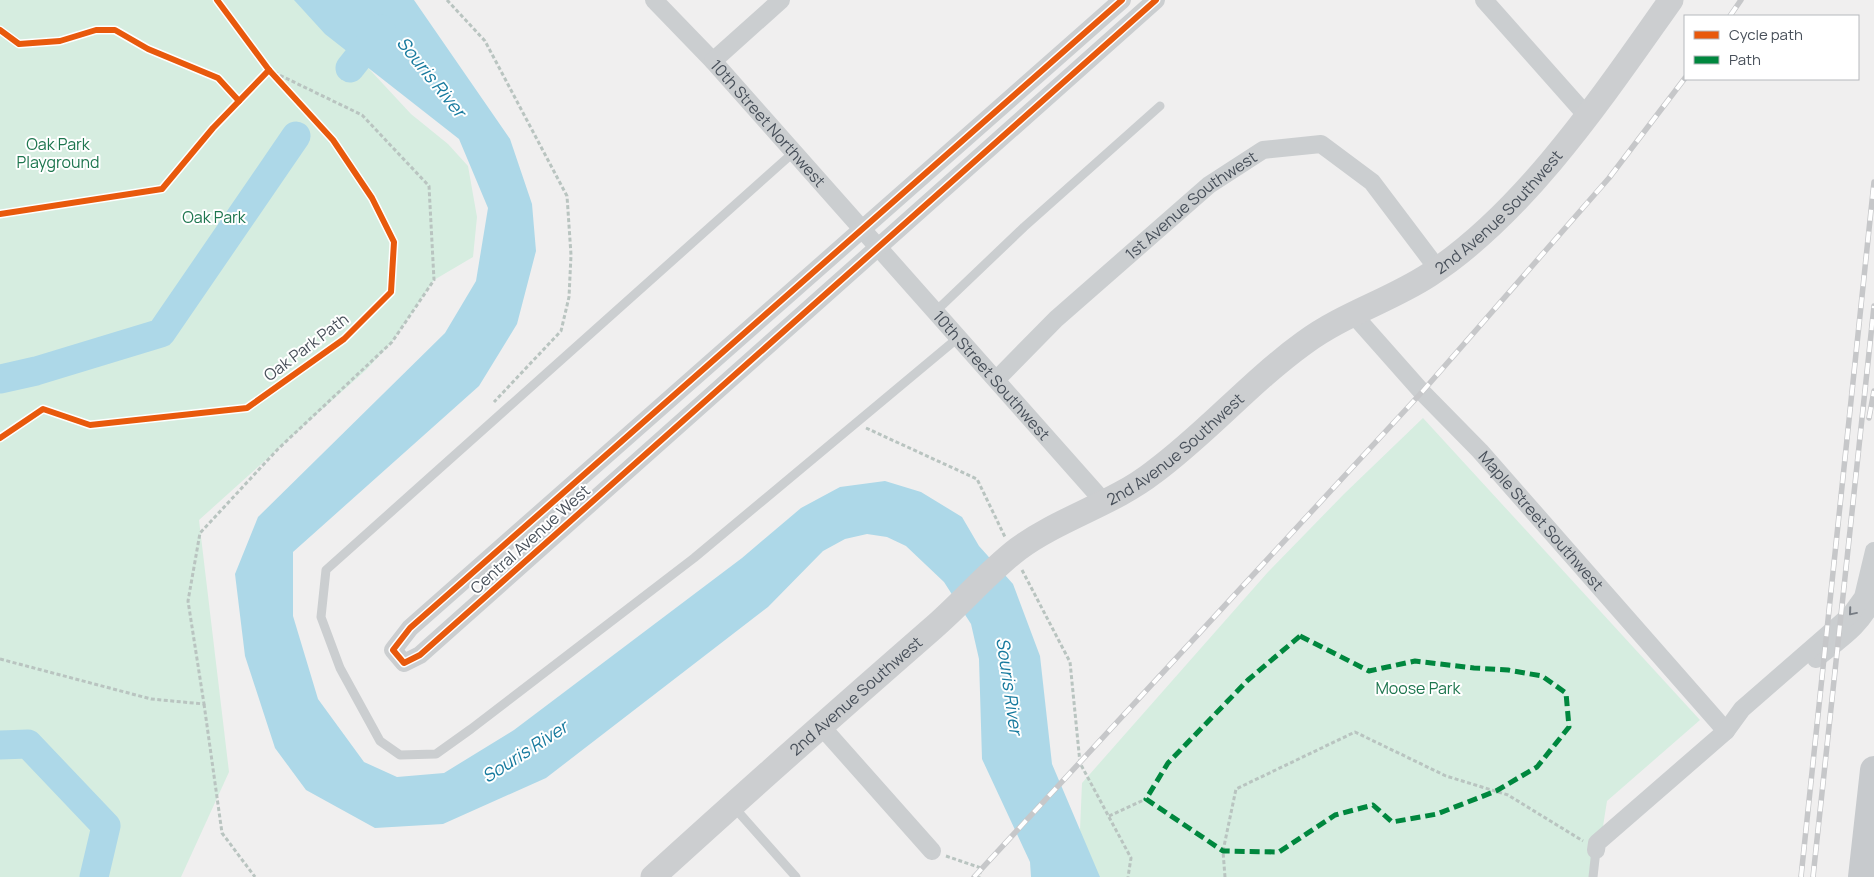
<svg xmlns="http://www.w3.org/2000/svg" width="1874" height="877" font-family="Manrope,sans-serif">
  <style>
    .green { fill: #d6ede0 }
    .water { fill: #add8e8 }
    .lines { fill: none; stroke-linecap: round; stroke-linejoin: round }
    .river { stroke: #add8e8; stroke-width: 29 }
    .path { stroke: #b9c4c0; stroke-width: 3; stroke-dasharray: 4 2.5; stroke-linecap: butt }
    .lane { stroke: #cbced0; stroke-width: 9 }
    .street { stroke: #cbced0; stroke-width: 18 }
    .secondary { stroke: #ccced0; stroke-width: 25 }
    .primary { stroke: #c7cacd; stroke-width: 28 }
    .rail-casing { stroke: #c6c7c9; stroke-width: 5.5 }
    .rail { stroke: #fff; stroke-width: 4; stroke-dasharray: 11; stroke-linecap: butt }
    .quiet { stroke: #00873e; stroke-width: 5; stroke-dasharray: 10 5; stroke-linecap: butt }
    .cycleway-casing { stroke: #fff; stroke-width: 9 }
    .cycleway { stroke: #e8590c; stroke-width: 6 }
    .oneway { stroke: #767c83 }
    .labels { text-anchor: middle; stroke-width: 4; stroke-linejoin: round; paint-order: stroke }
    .street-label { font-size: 16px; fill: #48505a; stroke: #fff }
    .park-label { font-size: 16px; fill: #1e764f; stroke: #fff }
    .water-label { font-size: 18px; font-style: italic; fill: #177a9e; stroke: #fff }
  </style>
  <rect width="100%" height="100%" fill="#f0efef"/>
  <g class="green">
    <polygon points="0,0 305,0 411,114 448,144 468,166 477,217 473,257 434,280 392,342 366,370 199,520 229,772 181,877 0,877"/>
    <polygon points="1423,418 1700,720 1607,801 1595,877 1078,877 1082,783 1268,572 1344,494"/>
  </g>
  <polygon class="water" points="294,0 414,0 510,139 532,204 536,251 517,324 479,386 293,552 293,616 318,699 364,762 397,777 444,773 514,730 742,558 801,508 840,487 885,481 921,492 962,517 979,546 1013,584 1040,656 1052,764 1100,877 1031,877 1030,862 982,759 979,659 971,624 944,582 906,546 887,537 867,534 845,539 823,551 768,607 546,778 443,824 375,828 306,790 275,748 245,656 235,574 258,517 445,333 476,281 488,208 459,139 325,34"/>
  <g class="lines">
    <g class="river">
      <polyline points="350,68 381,29"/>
      <polyline points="0,379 36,371 161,333 296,136"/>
      <polyline points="0,745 28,744 106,826 94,877"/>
    </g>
    <g class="path">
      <polyline points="447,0 485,41 567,196 571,255 569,297 561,331 494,402"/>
      <polyline points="866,428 977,479 1005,537"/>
      <polyline points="1022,570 1070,662 1080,763 1131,858 1128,877"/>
      <polyline points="0,659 151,699 204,704 188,601 200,533 278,449 392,342 434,280 429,186 362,115 269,70"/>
      <polyline points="204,704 222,833 255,877"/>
      <polyline points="1109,816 1146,799"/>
      <polyline points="946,856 981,868 979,877"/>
      <polyline points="1225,877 1223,851 1236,789 1355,732 1446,776 1508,795 1583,841"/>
    </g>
    <g class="lane">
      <polyline points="794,152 326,570 321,617 340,668 380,741 400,755 436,754 471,729 694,558 959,337"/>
      <polyline points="936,311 1024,227 1160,106"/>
      <polyline points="733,806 796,877"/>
      <polyline points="1593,877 1596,850"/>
    </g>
    <g class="street">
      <path id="s1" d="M654,0L713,61L1104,502"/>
      <polyline points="1122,0 410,628 393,650 404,663 420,655 1156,0"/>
      <polyline points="1484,0 1587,116"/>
      <polyline points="713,61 781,0"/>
      <path id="s2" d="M1352,313L1422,392L1480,451L1726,731"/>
      <path id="s3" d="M997,379L1056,319L1209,185L1263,150L1321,144L1372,182L1437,268"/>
      <path d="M1816,659C1838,641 1863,626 1874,598"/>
      <polyline points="821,726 932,851"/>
      <polyline points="1596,850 1597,843 1726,731 1742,709 1850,615 1863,597 1874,551"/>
    </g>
    <path class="secondary" id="s4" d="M653,877C745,793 839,710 933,628C962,603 988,572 1018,549C1060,518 1113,504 1154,472C1207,433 1250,382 1304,343C1343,314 1389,301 1429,275C1526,212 1605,93 1671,0"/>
    <polyline class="primary" points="1862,877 1874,770"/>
    <g class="rail-casing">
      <g id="rail">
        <polyline points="1730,16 1741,0"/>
        <polyline points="1869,418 1874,391"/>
        <polyline points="974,877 1422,392 1609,178 1685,78"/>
        <polyline points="1801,877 1874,182"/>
        <polyline points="1813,877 1874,306"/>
      </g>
    </g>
    <use href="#rail" class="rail"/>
    <polygon class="quiet" points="1300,636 1369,671 1415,661 1474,668 1508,670 1542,676 1566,693 1569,727 1537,767 1496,791 1437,814 1392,822 1373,805 1335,815 1279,852 1223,851 1146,799 1168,763 1248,680"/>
    <g class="cycleway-casing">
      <g id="cycleway">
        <polyline points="1122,0 410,628 393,650 404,663 420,655 1156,0"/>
        <polyline points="0,30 19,44 60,41 96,30 115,30 148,49 218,78 239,101"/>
        <polyline points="0,214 162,189 213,128 269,70"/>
        <polyline points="0,438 43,409 90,425 247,408 344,339 391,292 394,242 372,198 333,140 269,70 217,0"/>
      </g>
    </g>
    <use href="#cycleway" class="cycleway"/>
  </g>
  <defs><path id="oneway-chevron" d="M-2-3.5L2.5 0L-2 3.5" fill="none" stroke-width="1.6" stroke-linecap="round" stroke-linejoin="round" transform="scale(1.25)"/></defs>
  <use class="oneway" href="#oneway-chevron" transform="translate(1852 612) rotate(130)"/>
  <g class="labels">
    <g class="street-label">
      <text dy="6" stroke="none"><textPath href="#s1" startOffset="168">10th Street Northwest</textPath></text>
      <text dy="6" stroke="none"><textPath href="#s3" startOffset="261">1st Avenue Southwest</textPath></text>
      <text dy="6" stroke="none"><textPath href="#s4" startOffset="1082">2nd Avenue Southwest</textPath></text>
      <text transform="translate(306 347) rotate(-37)" y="6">Oak Park Path</text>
      <text dy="6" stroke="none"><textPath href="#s1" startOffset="505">10th Street Southwest</textPath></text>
      <text dy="6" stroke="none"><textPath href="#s4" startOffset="678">2nd Avenue Southwest</textPath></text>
      <text dy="6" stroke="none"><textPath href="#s2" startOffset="281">Maple Street Southwest</textPath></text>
      <text transform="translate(530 539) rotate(-42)" y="6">Central Avenue West</text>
      <text dy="6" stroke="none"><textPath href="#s4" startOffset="272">2nd Avenue Southwest</textPath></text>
    </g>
    <g class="park-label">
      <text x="58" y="150">Oak Park<tspan x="58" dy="18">Playground</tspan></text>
      <text x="214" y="223">Oak Park</text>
      <text x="1418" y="694">Moose Park</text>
    </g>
    <g class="water-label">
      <text transform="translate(431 77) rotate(51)" y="6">Souris River</text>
      <text transform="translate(1009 686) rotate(82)" y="6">Souris River</text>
      <text transform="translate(525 752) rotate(-33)" y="6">Souris River</text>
    </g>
  </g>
  <rect x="1684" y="15" width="175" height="65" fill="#ffffff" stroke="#b6b9bd"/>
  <rect x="1694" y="31" width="25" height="8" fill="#e8590c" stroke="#b6b9bd"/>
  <text x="1729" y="40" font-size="15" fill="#48505a">Cycle path</text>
  <rect x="1694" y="56" width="25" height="8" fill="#00873e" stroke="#b6b9bd"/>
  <text x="1729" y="65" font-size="15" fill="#48505a">Path</text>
</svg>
